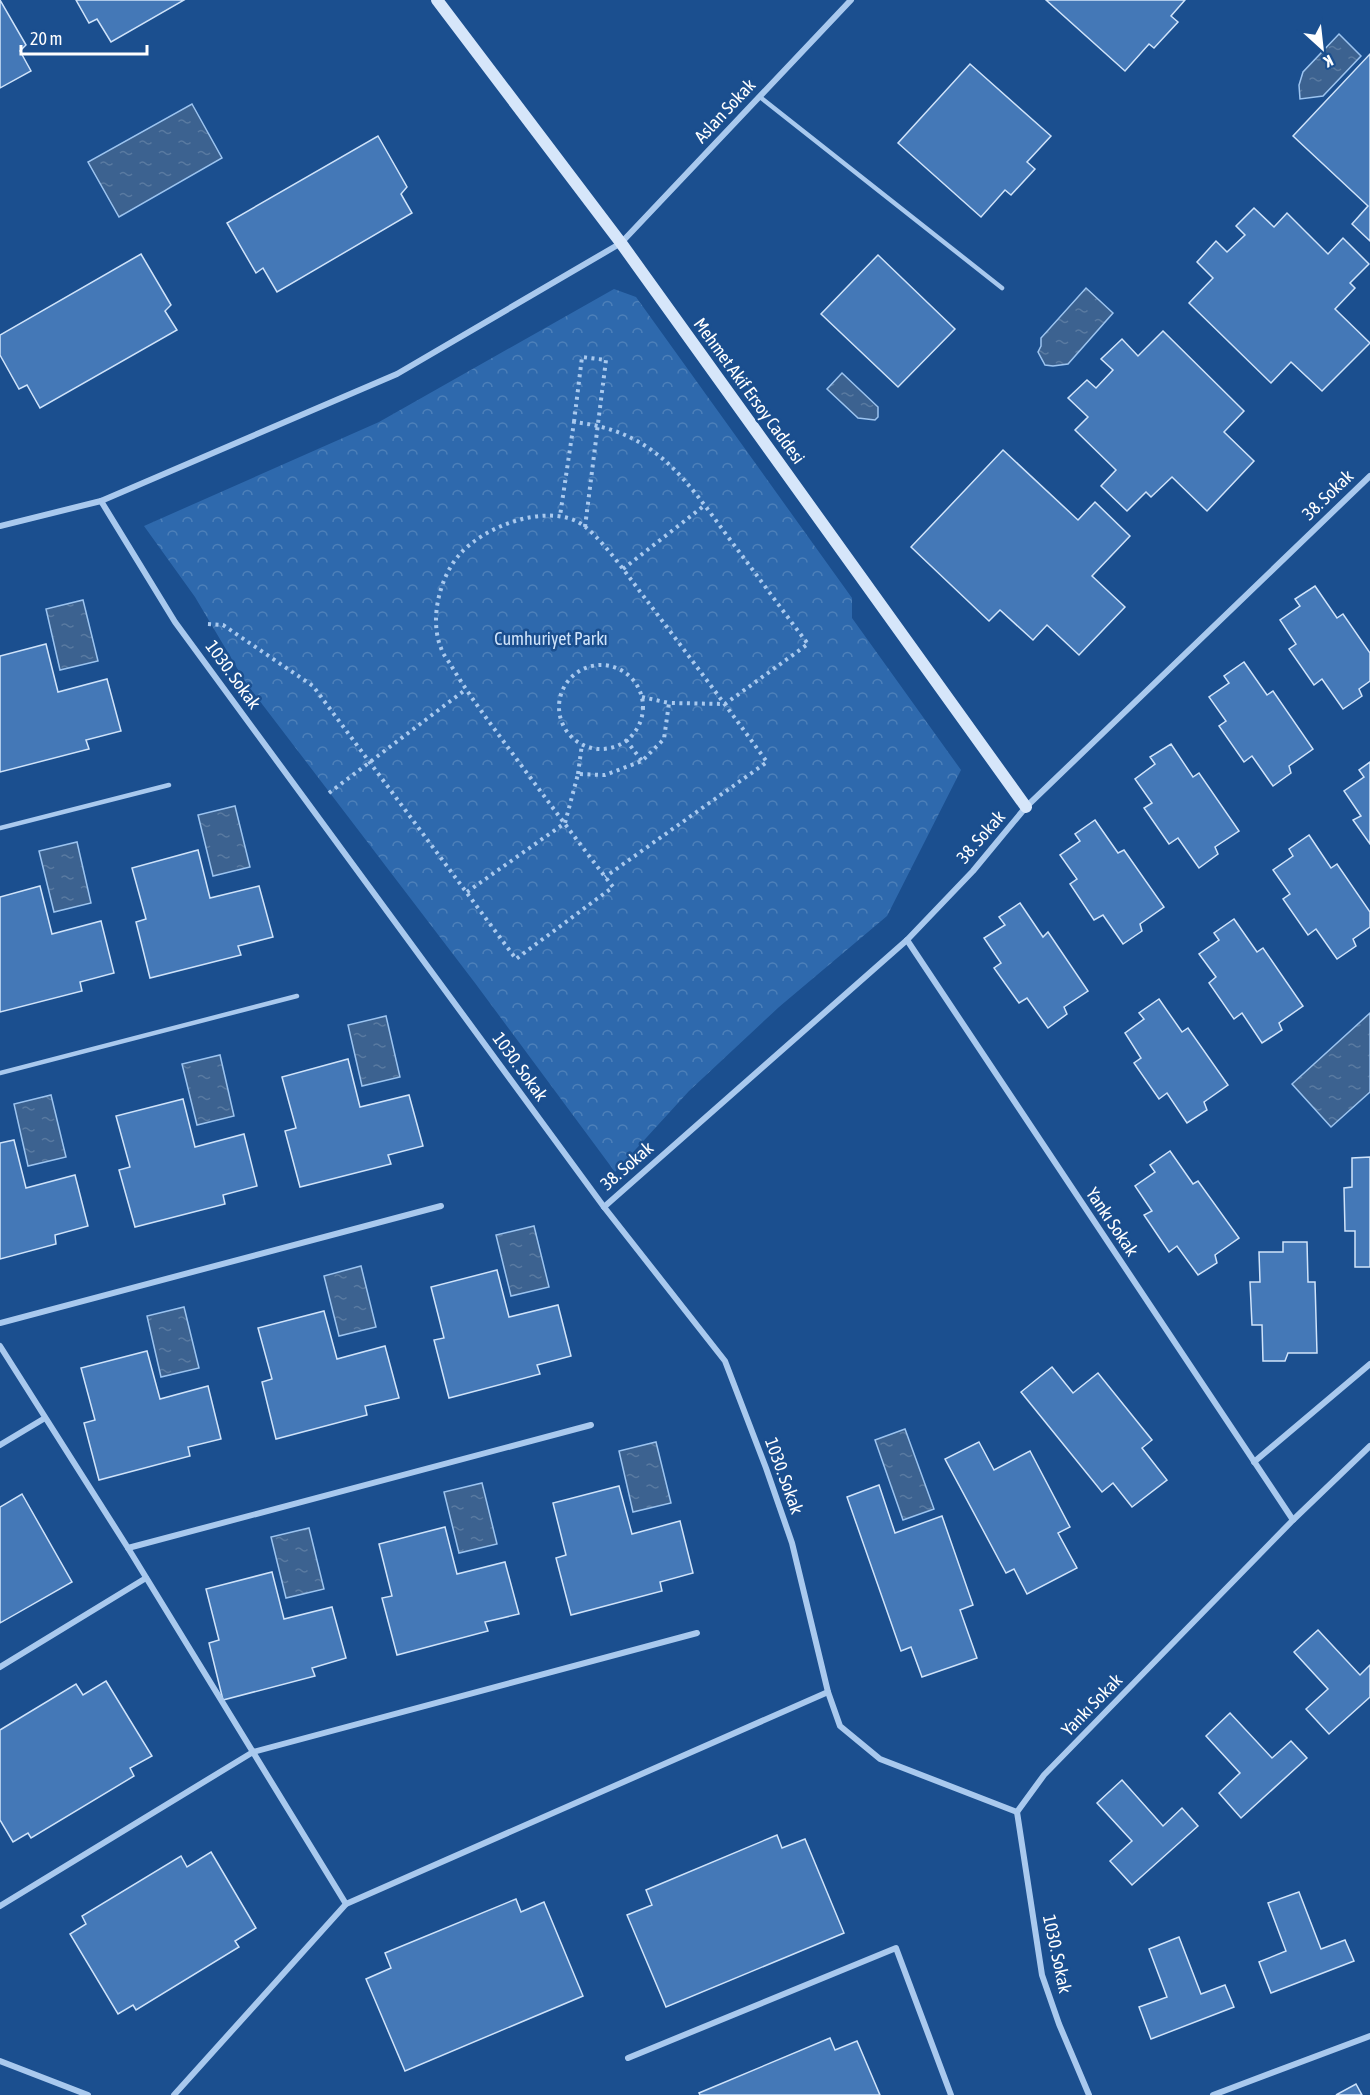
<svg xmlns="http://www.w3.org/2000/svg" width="1370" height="2095" font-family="'Asap Condensed',sans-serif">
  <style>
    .park { fill: url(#park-crowns) }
    .water { fill: url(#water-ripples); stroke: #9cc4f0; stroke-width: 1.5 }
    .building { fill: #4478b7; stroke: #cfe3fa; stroke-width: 1.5 }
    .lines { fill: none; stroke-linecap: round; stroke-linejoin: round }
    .path { stroke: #a9c9ee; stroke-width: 4; stroke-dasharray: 3 4.5; stroke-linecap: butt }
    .lane { stroke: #a9c9ee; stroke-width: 4.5 }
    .street { stroke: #a9c9ee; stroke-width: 6 }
    .secondary { stroke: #d6e6fa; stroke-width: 12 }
    .labels { text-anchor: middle; stroke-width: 5; stroke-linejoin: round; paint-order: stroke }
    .street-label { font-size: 18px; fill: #fff; stroke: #1b4f8f }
    .park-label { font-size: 18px; fill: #cfe3fa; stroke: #1b4f8f }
  </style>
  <defs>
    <pattern id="park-crowns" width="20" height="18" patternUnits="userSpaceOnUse" patternTransform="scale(1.5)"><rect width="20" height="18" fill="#2e69ad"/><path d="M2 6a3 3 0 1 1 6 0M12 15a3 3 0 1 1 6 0" fill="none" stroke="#4d80b9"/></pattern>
    <pattern id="water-ripples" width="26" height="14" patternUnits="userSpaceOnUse" patternTransform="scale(1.5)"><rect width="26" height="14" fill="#3c6290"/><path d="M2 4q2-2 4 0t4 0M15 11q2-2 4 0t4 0" fill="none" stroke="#597aa1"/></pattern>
  </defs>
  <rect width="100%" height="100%" fill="#1b4f8f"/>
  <polygon class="park" points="614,289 636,297 852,598 852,618 961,770 887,916 779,1007 689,1091 615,1172 475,983 246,683 195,597 144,526 379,422"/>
  <g class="water">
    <polygon points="1339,34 1361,56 1323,96 1300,99 1299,85 1303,72"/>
    <polygon points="192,104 222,158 119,217 88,162"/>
    <polygon points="1086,288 1113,313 1068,364 1053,366 1045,365 1038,352 1041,346 1041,338"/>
    <polygon points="842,373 878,407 878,417 875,420 858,418 827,389"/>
    <polygon points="83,600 98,661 60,670 46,609"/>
    <polygon points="235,806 250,867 213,876 198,815"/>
    <polygon points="77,842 91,903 54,912 39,851"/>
    <polygon points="1370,1013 1370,1092 1331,1127 1292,1084"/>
    <polygon points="386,1016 400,1077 362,1086 348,1025"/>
    <polygon points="220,1055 234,1116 197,1125 182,1064"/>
    <polygon points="51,1095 66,1157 28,1166 14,1104"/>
    <polygon points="534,1226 549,1287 511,1296 496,1235"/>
    <polygon points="361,1266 376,1327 339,1336 324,1276"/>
    <polygon points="184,1307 199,1368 161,1377 147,1316"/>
    <polygon points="905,1429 934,1509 903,1520 875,1440"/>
    <polygon points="656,1442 671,1503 633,1512 619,1451"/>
    <polygon points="482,1483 497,1544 459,1553 444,1492"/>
    <polygon points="309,1528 324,1589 286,1598 271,1537"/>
  </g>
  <g class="building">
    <polygon points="0,0 26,45 20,51 31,71 0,88"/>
    <polygon points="76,0 184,0 111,42 97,19 89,23"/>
    <polygon points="1046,0 1185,0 1171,16 1178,22 1154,48 1149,44 1125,71"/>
    <polygon points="1370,54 1370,241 1352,224 1368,206 1293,136"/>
    <polygon points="970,64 1051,136 1027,162 1035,169 1011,195 1005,190 981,217 898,143"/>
    <polygon points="378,136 407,187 401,194 412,213 277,292 263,268 256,273 227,223"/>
    <polygon points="1254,208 1274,227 1287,213 1328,254 1343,238 1369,264 1350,283 1355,288 1335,309 1370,343 1322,391 1291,362 1271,383 1189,303 1213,278 1197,262 1216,241 1227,252 1245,235 1236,226"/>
    <polygon points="141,254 171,305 165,311 177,330 40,408 27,385 19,389 0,355 0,335"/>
    <polygon points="878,255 955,329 898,387 821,314"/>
    <polygon points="1163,331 1244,411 1224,432 1254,461 1207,511 1172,477 1151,497 1146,492 1127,511 1101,486 1116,470 1075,430 1088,417 1068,398 1087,380 1096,388 1113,370 1101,359 1122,339 1138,356"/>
    <polygon points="1003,450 1078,520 1095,502 1130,536 1092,576 1125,607 1079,655 1047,625 1033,640 1000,610 989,621 911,547"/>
    <polygon points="1315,586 1337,618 1343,614 1370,653 1370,681 1359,689 1362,696 1343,709 1322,679 1314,685 1289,649 1296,644 1280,620 1300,606 1295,599"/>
    <polygon points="46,644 58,692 107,679 121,731 86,740 89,749 0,772 0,656"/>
    <polygon points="1244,662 1267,695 1273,691 1313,749 1289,766 1291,773 1273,786 1252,756 1244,762 1219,726 1226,721 1209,697 1229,683 1224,676"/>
    <polygon points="1171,744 1193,777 1199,773 1239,831 1215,847 1218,854 1199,868 1178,838 1169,844 1144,808 1152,803 1135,779 1155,764 1150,757"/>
    <polygon points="1370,762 1370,844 1353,820 1361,816 1344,791 1364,777 1359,770"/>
    <polygon points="1095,820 1118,853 1124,850 1164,907 1140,924 1142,931 1123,944 1103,915 1094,920 1070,884 1077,879 1060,855 1080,841 1075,834"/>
    <polygon points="1309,835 1331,868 1337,864 1370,912 1370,927 1353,939 1356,946 1337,959 1316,929 1308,935 1283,899 1290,894 1273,870 1293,856 1289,849"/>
    <polygon points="198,850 210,898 259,886 273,937 238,946 241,955 150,978 136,922 146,919 132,868"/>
    <polygon points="40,886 52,934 101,921 114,973 80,982 82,991 0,1012 0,897"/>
    <polygon points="1020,903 1043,937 1048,932 1088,991 1064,1007 1067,1014 1048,1028 1027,998 1019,1003 994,968 1001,963 984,938 1005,925 999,917"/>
    <polygon points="1234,919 1257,952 1263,948 1303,1006 1279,1023 1282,1030 1262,1043 1242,1013 1234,1019 1209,983 1216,977 1199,954 1219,940 1214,933"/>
    <polygon points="1159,999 1182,1032 1188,1028 1228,1085 1204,1102 1207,1110 1187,1123 1167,1093 1159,1099 1134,1063 1141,1058 1125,1033 1144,1019 1139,1013"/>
    <polygon points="348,1059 360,1107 409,1095 423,1146 388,1155 391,1164 300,1187 285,1131 296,1128 282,1077"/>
    <polygon points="183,1099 195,1147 244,1134 257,1186 223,1195 225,1204 135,1227 119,1170 130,1167 116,1116"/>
    <polygon points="14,1140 26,1188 75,1175 88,1226 55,1235 56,1244 0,1259 0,1143"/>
    <polygon points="1170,1151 1193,1184 1198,1181 1239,1238 1215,1255 1217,1263 1198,1275 1177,1246 1169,1252 1144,1215 1152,1211 1135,1186 1155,1172 1150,1165"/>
    <polygon points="1370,1157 1370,1267 1355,1267 1355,1231 1345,1231 1344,1188 1352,1187 1352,1158"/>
    <polygon points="1283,1242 1307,1242 1308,1282 1315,1282 1317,1353 1288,1353 1285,1361 1263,1361 1262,1325 1252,1325 1250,1282 1260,1282 1259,1252 1283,1252"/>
    <polygon points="497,1270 509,1317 558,1305 571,1356 537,1365 540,1374 449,1398 434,1340 444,1338 431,1287"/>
    <polygon points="324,1311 337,1359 385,1346 399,1398 365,1406 367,1415 276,1439 262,1382 272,1379 258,1328"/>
    <polygon points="147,1351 160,1399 208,1386 221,1439 188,1447 190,1456 99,1480 84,1423 95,1420 81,1368"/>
    <polygon points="1052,1367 1073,1393 1098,1373 1152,1440 1142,1448 1167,1480 1132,1507 1113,1483 1102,1492 1021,1392"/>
    <polygon points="979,1442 994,1470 1030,1451 1070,1527 1058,1533 1077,1568 1027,1594 1014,1569 1006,1573 945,1459"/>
    <polygon points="879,1485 895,1533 942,1516 973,1605 960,1610 977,1658 922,1677 911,1647 901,1651 847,1497"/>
    <polygon points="619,1486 632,1534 680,1521 693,1573 660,1582 662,1591 571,1615 556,1558 566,1555 553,1503"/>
    <polygon points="22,1494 72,1582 0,1623 0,1507"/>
    <polygon points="445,1527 457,1574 505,1562 519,1614 485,1622 488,1631 397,1655 382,1598 392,1596 379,1544"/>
    <polygon points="272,1572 284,1619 332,1607 346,1658 312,1668 315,1676 223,1700 209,1643 219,1640 206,1589"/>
    <polygon points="1318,1630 1360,1675 1370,1665 1370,1697 1329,1734 1306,1709 1328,1689 1294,1652"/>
    <polygon points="106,1681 152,1756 130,1768 134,1776 31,1838 28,1833 13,1842 0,1820 0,1730 76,1684 83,1695"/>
    <polygon points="1230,1713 1272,1758 1291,1741 1307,1758 1241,1818 1219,1793 1240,1773 1206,1736"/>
    <polygon points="1122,1780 1163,1826 1182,1808 1198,1826 1132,1885 1110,1861 1132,1841 1097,1803"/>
    <polygon points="777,1835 782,1848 805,1839 844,1933 666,2007 627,1915 652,1905 646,1890"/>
    <polygon points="211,1852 256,1928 235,1941 239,1947 136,2010 133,2005 118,2014 70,1934 86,1924 82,1916 181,1856 187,1867"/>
    <polygon points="1299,1892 1321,1949 1345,1940 1354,1961 1271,1993 1259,1962 1286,1951 1268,1903"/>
    <polygon points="516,1899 521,1912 544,1902 583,1996 405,2071 366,1979 391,1968 385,1953"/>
    <polygon points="1179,1937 1201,1994 1225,1985 1234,2007 1151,2039 1139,2007 1167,1997 1149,1949"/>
    <polygon points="830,2038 835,2050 857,2041 880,2095 700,2095 699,2093"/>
    <polygon points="1356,2084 1362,2095 1336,2095"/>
  </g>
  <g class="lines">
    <g class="path">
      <polyline points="574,422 582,357 606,360 585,527"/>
      <polyline points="623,569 705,505"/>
      <path d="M208,624L223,625L313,686L516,959L613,887C575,838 538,788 501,738C484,715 467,692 452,667C449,661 443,655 441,648C429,619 440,576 460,554C484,527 541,505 576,521C598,531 632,582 648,602C688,655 728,708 767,762L605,877"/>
      <circle cx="601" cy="707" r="42"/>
      <polyline points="642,697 669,703"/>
      <polyline points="626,740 642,761"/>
      <polyline points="578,774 582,744"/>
      <polyline points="329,793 465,690"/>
      <path d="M467,892L565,823L578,774L605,775L642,761L664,739L669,703L725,704L808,644C782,610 757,575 731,541C686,480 656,431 574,422L560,516"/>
    </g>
    <g class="lane">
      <polyline points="760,97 1002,288"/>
      <polyline points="0,828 169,785"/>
      <polyline points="0,1073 297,996"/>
    </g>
    <g class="street">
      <polyline points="101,501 175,622 604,1207 725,1361 766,1468 792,1543 828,1692 840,1726 880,1759 1017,1812"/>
      <polyline points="0,526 101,501 397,374 621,243 851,0"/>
      <polyline points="907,940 1293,1520"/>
      <polyline points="604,1207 907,940 973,871 1026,807 1370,476"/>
      <polyline points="0,1323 441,1206"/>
      <polyline points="0,1346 128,1548 346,1904"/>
      <polyline points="0,1445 45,1418"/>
      <polyline points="1254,1462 1370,1364"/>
      <polyline points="128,1548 591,1425"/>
      <polyline points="0,1667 146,1578"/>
      <polyline points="1017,1812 1044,1775 1293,1520 1370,1446"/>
      <polyline points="1017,1812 1042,1975 1059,2024 1089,2095"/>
      <polyline points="0,1906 253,1752 697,1633"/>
      <polyline points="628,2058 896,1948 951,2095"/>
      <polyline points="0,2061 88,2095"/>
      <polyline points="174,2095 346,1904 828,1692"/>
      <polyline points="1213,2095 1370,2036"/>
    </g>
    <polyline class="secondary" points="437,0 621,243 1026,807"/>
  </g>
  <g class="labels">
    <g class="street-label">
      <text transform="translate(725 111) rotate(-47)" y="6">Aslan Sokak</text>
      <text transform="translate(749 391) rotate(54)" y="6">Mehmet Akif Ersoy Caddesi</text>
      <text transform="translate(1328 495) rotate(-44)" y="6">38. Sokak</text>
      <text transform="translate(233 675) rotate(54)" y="6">1030. Sokak</text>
      <text transform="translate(981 837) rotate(-49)" y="6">38. Sokak</text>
      <text transform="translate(520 1067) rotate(54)" y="6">1030. Sokak</text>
      <text transform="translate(627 1166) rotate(-41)" y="6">38. Sokak</text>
      <text transform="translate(1112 1222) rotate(56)" y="6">Yankı Sokak</text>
      <text transform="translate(784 1476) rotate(70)" y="6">1030. Sokak</text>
      <text transform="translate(1092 1705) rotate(-46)" y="6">Yankı Sokak</text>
      <text transform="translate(1057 1954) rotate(78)" y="6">1030. Sokak</text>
    </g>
    <g class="park-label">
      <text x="551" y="645">Cumhuriyet Parkı</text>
    </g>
  </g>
  <g transform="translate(1322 48) rotate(153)" stroke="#1b4f8f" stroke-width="4.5" paint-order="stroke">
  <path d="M0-4.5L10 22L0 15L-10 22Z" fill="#ffffff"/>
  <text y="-9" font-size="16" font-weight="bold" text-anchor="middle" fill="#ffffff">K</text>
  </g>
  <path d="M21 45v9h126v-9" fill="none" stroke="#ffffff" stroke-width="3"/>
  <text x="30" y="45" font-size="18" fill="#ffffff" stroke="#1b4f8f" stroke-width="4.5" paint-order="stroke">20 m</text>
</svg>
